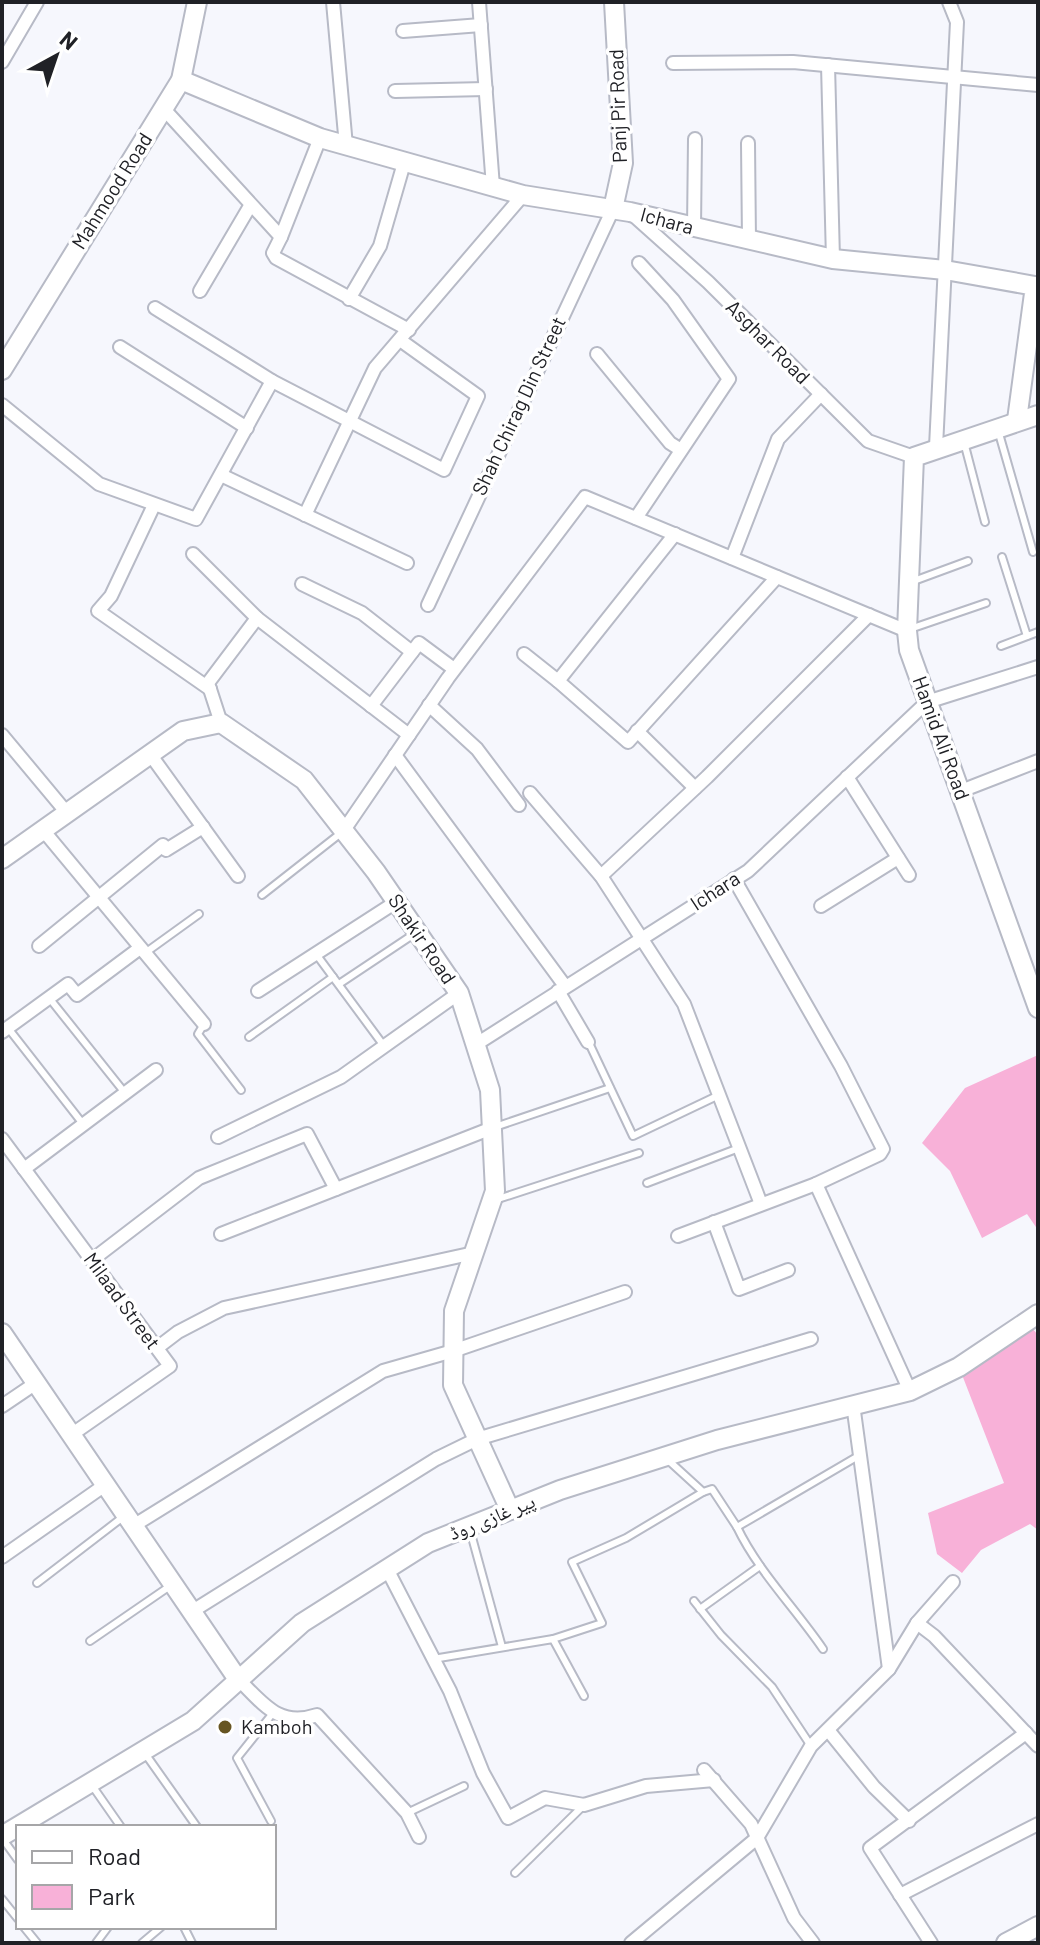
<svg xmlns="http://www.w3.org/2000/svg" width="1040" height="1945" font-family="Barlow,'Noto Naskh Arabic',sans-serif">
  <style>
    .green { fill: #f8b1d8 }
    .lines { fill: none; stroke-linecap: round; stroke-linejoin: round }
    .lane-casing { stroke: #b7bac6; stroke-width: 10 }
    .street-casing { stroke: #b7bac6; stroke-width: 16 }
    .secondary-casing { stroke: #b7bac6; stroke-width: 22 }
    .lane { stroke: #fff; stroke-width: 6 }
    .street { stroke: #fff; stroke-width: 12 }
    .secondary { stroke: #fff; stroke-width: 18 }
    .poi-dot { fill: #675522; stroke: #fff; stroke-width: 3 }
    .labels { text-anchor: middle; stroke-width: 7; stroke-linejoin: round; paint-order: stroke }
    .street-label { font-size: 20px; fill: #202126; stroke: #fff }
    .poi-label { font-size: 20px; fill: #202126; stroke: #fff; text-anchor: start }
  </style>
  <rect width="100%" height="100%" fill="#f6f7fd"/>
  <g class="green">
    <polygon points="1038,1055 1038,1230 1027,1214 982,1238 950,1171 922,1143 965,1088"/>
    <polygon points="1026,1321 1038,1335 1038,1530 1030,1524 981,1550 962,1573 937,1554 928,1513 1004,1483 959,1367"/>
  </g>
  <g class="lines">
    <g class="lane-casing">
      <g id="lane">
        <polyline points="998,430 1033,552"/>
        <polyline points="964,442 985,522"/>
        <polyline points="1002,557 1027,636"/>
        <polyline points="911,582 968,561"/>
        <polyline points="910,629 986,603"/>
        <polyline points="1001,646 1038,632"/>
        <polyline points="262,895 341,833"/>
        <polyline points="145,953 199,914"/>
        <polyline points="316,954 384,1046"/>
        <polyline points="339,984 414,934"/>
        <polyline points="50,999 125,1093"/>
        <polyline points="204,1024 198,1034 241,1090"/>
        <polyline points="8,1028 83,1124"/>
        <polyline points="249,1037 333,977"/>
        <polyline points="589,1043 633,1136 717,1096"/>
        <polyline points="495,1127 610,1088"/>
        <polyline points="647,1183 739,1148"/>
        <polyline points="495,1200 639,1153"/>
        <polyline points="668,1460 703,1492 712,1489 737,1527 860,1455"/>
        <path d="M737,1527C758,1571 795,1608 823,1649"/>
        <polyline points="470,1530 502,1647"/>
        <polyline points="37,1583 123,1517"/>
        <polyline points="694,1601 721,1635 772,1687 811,1746"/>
        <polyline points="700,1609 760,1566"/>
        <polyline points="553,1639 602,1623 572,1562 626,1538 703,1492"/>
        <polyline points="90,1641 170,1586"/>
        <polyline points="433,1659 553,1639 584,1696"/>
        <polyline points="144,1752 197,1827"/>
        <polyline points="91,1784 121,1827"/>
        <polyline points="407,1813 464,1786"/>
        <polyline points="271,1821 237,1758 273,1713"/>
        <polyline points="2,1838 18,1860"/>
        <polyline points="515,1873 584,1805"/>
        <polyline points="2,1899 18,1919"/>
        <polyline points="24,1927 37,1943"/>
        <polyline points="184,1927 192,1943"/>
        <polyline points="96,1943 108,1927"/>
        <polyline points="142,1943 161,1927"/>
      </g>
    </g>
    <g class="street-casing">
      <g id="street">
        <polyline points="333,2 346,146"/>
        <polyline points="479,2 493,187"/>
        <polyline points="403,31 481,25"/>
        <polyline points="2,62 37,2"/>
        <polyline points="673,63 793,62 1038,85"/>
        <polyline points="828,65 833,259"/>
        <polyline points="395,91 486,89"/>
        <polyline points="163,108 281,237 273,253 276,258 409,330"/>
        <polyline points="748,143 749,241"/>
        <polyline points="632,214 708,282 868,441 914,457"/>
        <polyline points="694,228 695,139"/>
        <polyline points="281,237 320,138"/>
        <polyline points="200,291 250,206"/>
        <polyline points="349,299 380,246 404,163"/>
        <polyline points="155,308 272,381 444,470 478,396 400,340"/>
        <polyline points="120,347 247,428"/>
        <polyline points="597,354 670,443 681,450"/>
        <polyline points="2,405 99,484 196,519 272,381"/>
        <polyline points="936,447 957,22 949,2"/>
        <polyline points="221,475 407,563"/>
        <polyline points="154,505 111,596 98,611 210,689"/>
        <polyline points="305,515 375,368 523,195"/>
        <polyline points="636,518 729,379 673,300 639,263"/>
        <polyline points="193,554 257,618 208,683 221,723"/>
        <polyline points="732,558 778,439 821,394"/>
        <polyline points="302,584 362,613 412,652"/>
        <polyline points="428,605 613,209"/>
        <polyline points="257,618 409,735"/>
        <polyline points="524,654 558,681 675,534"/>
        <polyline points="558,681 628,742 777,577"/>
        <polyline points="429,705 477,749 519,805"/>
        <polyline points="371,706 419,643 454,669"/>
        <polyline points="637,731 695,788"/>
        <polyline points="2,735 67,813"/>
        <polyline points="150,754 238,876"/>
        <polyline points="395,755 565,986"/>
        <polyline points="847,777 909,875"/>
        <polyline points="961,791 1038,761"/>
        <polyline points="530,793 601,876 684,1004 761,1204"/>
        <polyline points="43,830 204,1024"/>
        <polyline points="344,830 448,678 585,497 907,631"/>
        <polyline points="601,876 707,777 869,615"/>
        <polyline points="821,906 898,858"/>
        <polyline points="39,946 163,845 166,850 203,827"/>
        <polyline points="258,991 396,902"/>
        <polyline points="558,991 588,1042"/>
        <polyline points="2,1032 68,984 77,995 140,948"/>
        <polyline points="475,1045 748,871 927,702 1038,667"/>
        <polyline points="218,1137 341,1077 459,993"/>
        <polyline points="2,1139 170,1366 71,1435"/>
        <polyline points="24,1169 156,1070"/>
        <polyline points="816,1184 910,1391"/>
        <polyline points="714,1222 739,1289 788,1270"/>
        <polyline points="221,1234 492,1128"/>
        <polyline points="678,1236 816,1184 880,1154 883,1149 841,1066 734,879"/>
        <polyline points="92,1260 199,1178 307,1134 336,1189"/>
        <polyline points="157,1348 178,1332 224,1308 474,1253"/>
        <polyline points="853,1404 889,1669"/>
        <polyline points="2,1406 36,1383"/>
        <polyline points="133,1526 383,1371 453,1351 625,1292"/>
        <polyline points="2,1557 105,1485"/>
        <polyline points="387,1569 450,1691 483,1773 508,1818 545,1798 584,1805 646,1786 714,1780"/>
        <polyline points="191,1612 436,1459 477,1439 811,1339"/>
        <polyline points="917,1623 934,1636 1038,1746"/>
        <path d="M237,1678C263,1703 278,1728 317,1715L407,1813L419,1837"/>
        <polyline points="828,1730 874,1787 909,1821"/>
        <polyline points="704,1770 751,1824 794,1918 813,1943"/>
        <polyline points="900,1895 1038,1824"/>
        <polyline points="631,1943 757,1838 811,1746 889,1669 917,1623 953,1582"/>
        <polyline points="931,1943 870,1848 1026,1733"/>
      </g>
    </g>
    <g class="secondary-casing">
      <g id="secondary">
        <polyline points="181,80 320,138 523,195 630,212 833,259 945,270 1035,286 1017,420"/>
        <polyline points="613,209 623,163 614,2"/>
        <polyline points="2,370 181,80 197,2"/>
        <polyline points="1038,415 914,457 907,631 909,650 1038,1008"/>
        <polyline points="2,859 183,731 221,723 304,780 376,872 459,993 490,1090 495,1191 454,1311 453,1385 510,1510"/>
        <polyline points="2,1333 237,1678"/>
        <polyline points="2,1836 193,1721 302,1623 428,1543 560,1490 717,1440 910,1391 959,1367 1038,1314"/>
        <polyline points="1006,1943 1038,1926"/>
      </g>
    </g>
    <use href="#lane" class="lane"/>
    <use href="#street" class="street"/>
    <use href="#secondary" class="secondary"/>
  </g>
  <circle class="poi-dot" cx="225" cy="1727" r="8"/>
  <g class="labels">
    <g class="street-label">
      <text transform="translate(618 106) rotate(-92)" y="7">Panj Pir Road</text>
      <text transform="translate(112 191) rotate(-58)" y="7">Mahmood Road</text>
      <text transform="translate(667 221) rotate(15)" y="7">Ichara</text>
      <text transform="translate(768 342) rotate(45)" y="7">Asghar Road</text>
      <text transform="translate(519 406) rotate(-65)" y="7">Shah Chirag Din Street</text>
      <text transform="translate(941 738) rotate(70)" y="7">Hamid Ali Road</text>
      <text transform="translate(715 891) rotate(-33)" y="7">Ichara</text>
      <text transform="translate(422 939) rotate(56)" y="7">Shakir Road</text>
      <text transform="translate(122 1301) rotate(54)" y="7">Milaad Street</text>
      <text transform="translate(492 1517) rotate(-22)" y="7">پیر غازی روڈ</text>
    </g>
    <g class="poi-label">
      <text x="241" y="1734">Kamboh</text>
    </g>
  </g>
  <rect width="1040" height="1945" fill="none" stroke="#202126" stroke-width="8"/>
  <rect x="16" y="1825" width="260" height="104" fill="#ffffff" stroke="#a6a6a8" stroke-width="2"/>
  <rect x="32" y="1851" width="40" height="12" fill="#ffffff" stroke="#a6a6a8" stroke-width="2"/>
  <text x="88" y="1865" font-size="24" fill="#202126">Road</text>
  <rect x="32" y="1885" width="40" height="24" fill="#f8b1d8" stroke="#a6a6a8" stroke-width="2"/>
  <text x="88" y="1905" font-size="24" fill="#202126">Park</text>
  <g transform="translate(56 56) rotate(40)" stroke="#ffffff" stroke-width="6" paint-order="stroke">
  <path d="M0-6L14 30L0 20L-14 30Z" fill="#202126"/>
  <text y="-12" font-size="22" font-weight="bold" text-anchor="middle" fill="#202126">N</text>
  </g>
</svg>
